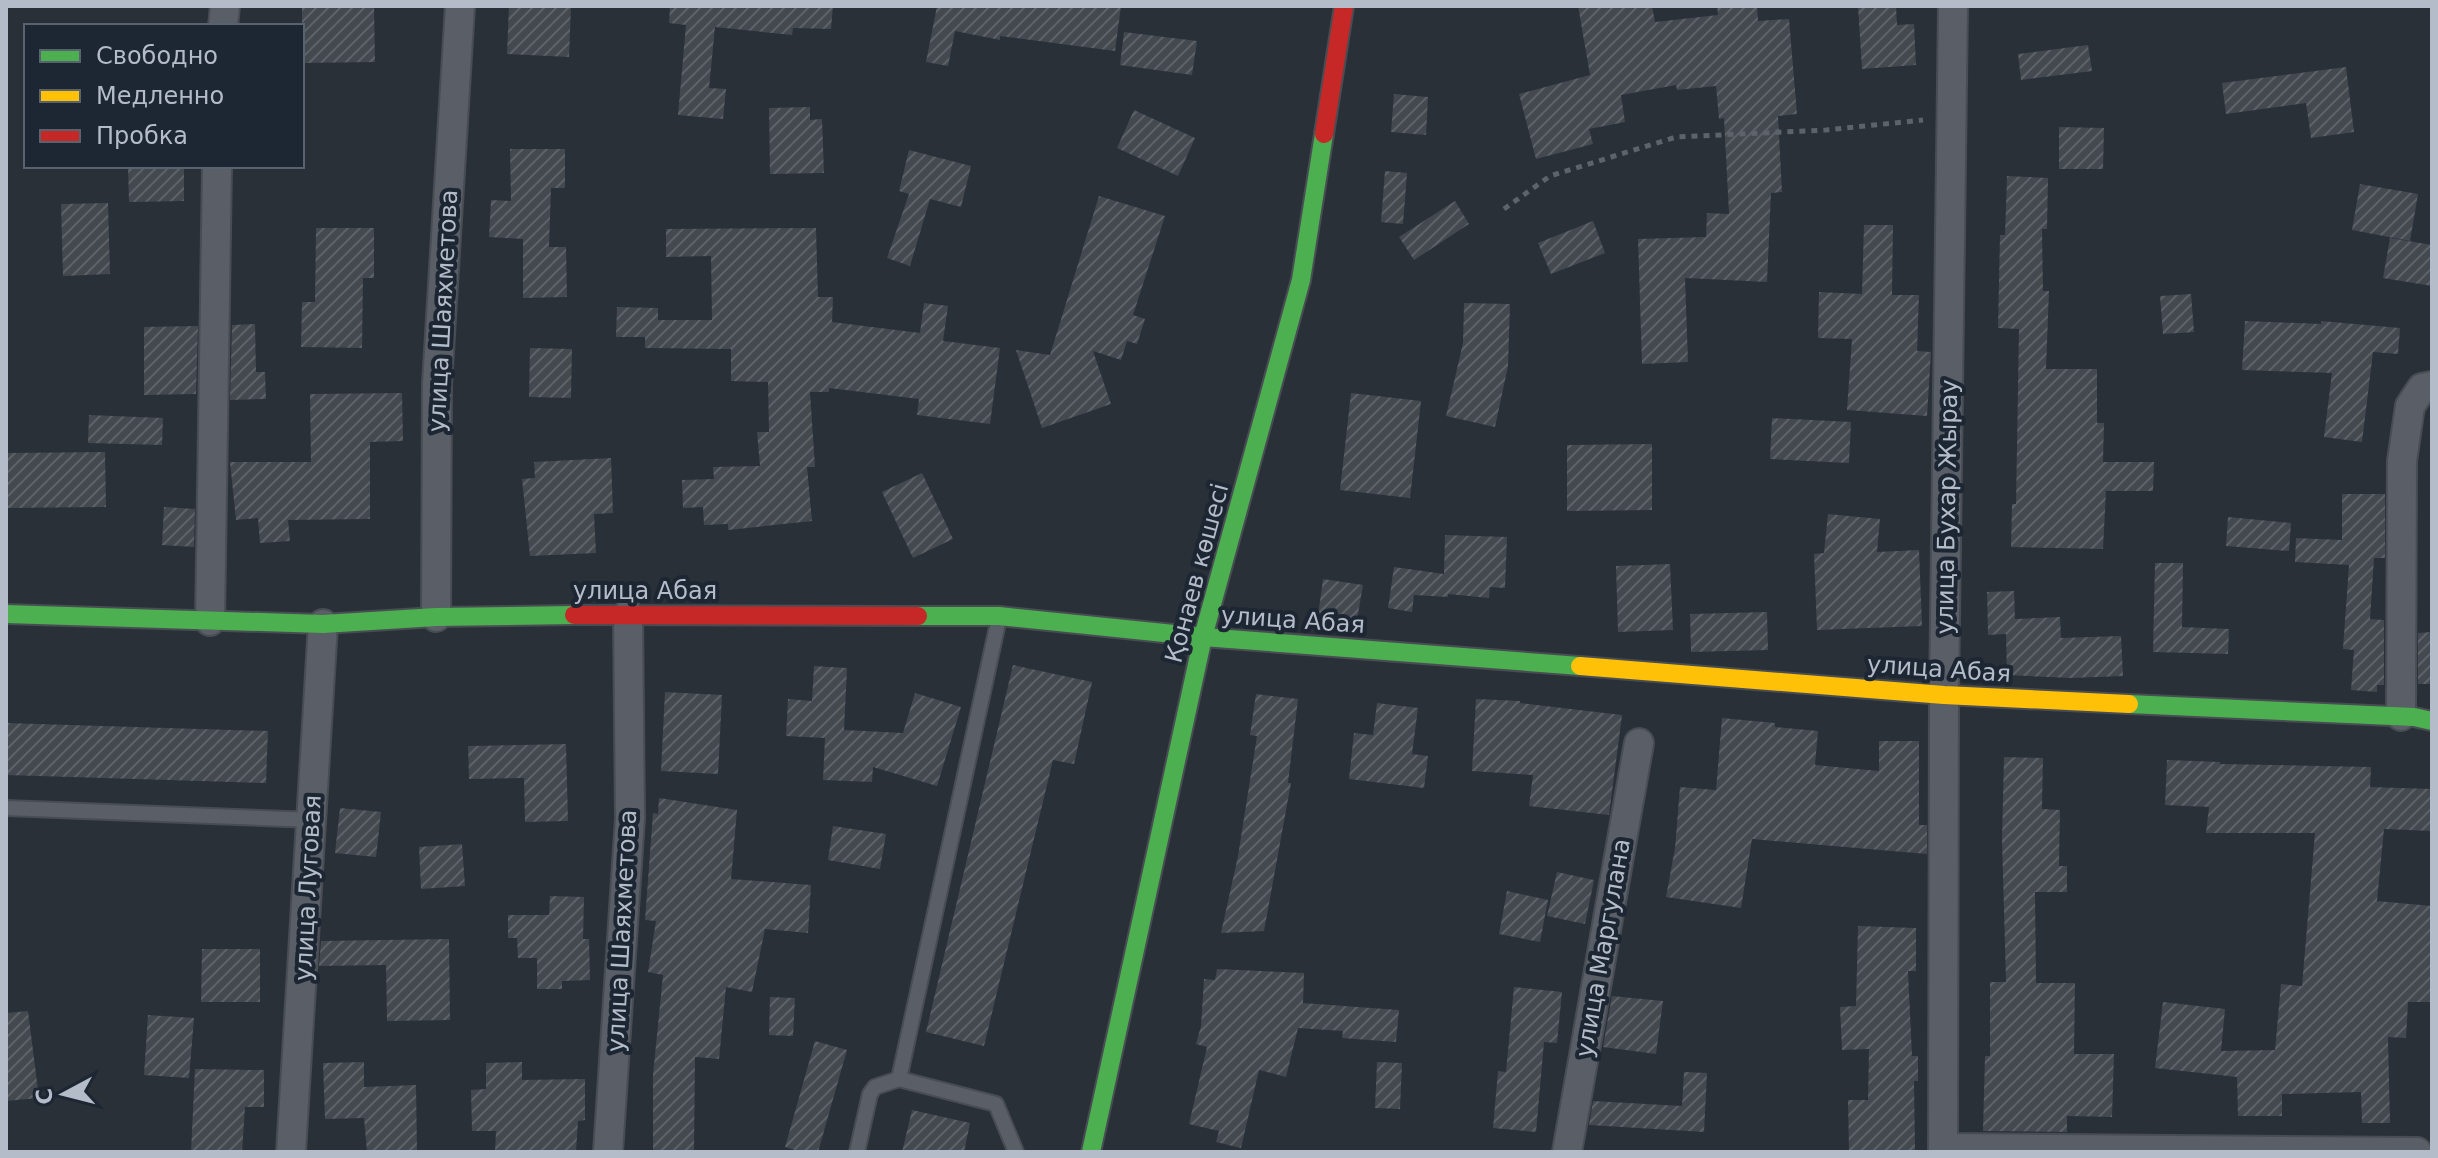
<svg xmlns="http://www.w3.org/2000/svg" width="2438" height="1158" font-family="'DejaVu Sans',sans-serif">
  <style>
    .building { fill: url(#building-hatch) }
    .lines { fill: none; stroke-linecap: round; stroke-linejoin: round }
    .lane-casing { stroke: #484c53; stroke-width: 18 }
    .street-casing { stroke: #484c53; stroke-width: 32 }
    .fast-casing { stroke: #484c53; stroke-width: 22 }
    .slow-casing { stroke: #484c53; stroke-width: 22 }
    .jam-casing { stroke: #484c53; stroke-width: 22 }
    .path { stroke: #5d636a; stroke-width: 5; stroke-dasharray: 6 6; stroke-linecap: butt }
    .lane { stroke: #5a5e66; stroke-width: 14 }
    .street { stroke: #5a5e66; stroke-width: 28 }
    .fast { stroke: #4caf50; stroke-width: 18 }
    .slow { stroke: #ffc107; stroke-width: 18 }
    .jam { stroke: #c62828; stroke-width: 18 }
    .labels { text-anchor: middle; stroke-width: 8; stroke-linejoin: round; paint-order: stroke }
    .street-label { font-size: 24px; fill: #b4bcc9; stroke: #1d2633 }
  </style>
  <defs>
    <pattern id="building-hatch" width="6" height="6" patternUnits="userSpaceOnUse" patternTransform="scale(2)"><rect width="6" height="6" fill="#444950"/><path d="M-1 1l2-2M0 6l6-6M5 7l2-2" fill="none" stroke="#5d6168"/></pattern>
  </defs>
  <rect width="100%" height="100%" fill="#2a3038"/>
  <g class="building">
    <polygon points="302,6 374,6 375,62 302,63"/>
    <polygon points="509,6 571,6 569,57 507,54"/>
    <polygon points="670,6 833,6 831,29 793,28 792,35 715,27 709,88 726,89 723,119 678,115 686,25 669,23"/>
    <polygon points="937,6 1121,6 1115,51 1000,36 1000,40 955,31 948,66 926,62"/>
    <polygon points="1578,6 1652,6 1655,22 1718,15 1717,6 1757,6 1758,21 1789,19 1797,114 1778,116 1782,192 1771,193 1767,282 1685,278 1688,362 1642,364 1638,239 1706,237 1707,213 1729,214 1724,118 1719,119 1716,86 1677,90 1676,85 1621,95 1625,122 1589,129 1593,144 1536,159 1519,94 1590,75"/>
    <polygon points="1858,6 1896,6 1897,25 1914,24 1916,65 1862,69"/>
    <polygon points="1124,32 1197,41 1192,75 1120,65"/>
    <polygon points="2088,45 2092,71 2021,80 2018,54"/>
    <polygon points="2346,67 2354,132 2311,138 2306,103 2226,114 2222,83"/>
    <polygon points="1394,94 1428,97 1426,135 1391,132"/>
    <polygon points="810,107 810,120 822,119 824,173 770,174 769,108"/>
    <polygon points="1134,110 1195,138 1178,176 1117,148"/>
    <polygon points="2059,127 2104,128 2103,169 2059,169"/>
    <polygon points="510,149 565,149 565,188 551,188 549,247 566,247 567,297 523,298 523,239 489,237 491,200 511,201"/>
    <polygon points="909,150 971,166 961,207 930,199 910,266 887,258 909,194 899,191"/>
    <polygon points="128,166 184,166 184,201 129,202"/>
    <polygon points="1385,171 1407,173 1403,224 1381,222"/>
    <polygon points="2007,176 2048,178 2047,229 2042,229 2043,291 2049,291 2046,369 2097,369 2097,423 2104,423 2103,462 2154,462 2153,491 2106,491 2103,549 2011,547 2012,504 2016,504 2019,329 1998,328 2000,235 2005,235"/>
    <polygon points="2360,184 2418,194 2410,241 2352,230"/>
    <polygon points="1099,196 1165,216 1133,315 1145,319 1137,344 1127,341 1121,360 1093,351 1111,404 1042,428 1016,350 1050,355"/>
    <polygon points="1455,201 1469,224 1414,260 1399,237"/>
    <polygon points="108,203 110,274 63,276 61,204"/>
    <polygon points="1593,221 1605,253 1551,274 1538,243"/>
    <polygon points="1864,225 1893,225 1892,295 1919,295 1917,351 1931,352 1927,416 1847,410 1852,339 1818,338 1819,292 1862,294"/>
    <polygon points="316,228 374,228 374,278 363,278 362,348 301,347 302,302 315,302"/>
    <polygon points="816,228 818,297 833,297 832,322 920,333 924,303 948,306 943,341 1000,348 990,424 917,415 919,399 829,388 829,392 810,392 815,467 807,467 812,521 728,530 728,524 704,525 703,507 683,508 682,480 714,479 713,467 760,466 757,432 769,432 768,382 731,381 731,349 645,348 645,337 616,337 617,307 658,308 658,320 712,320 711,256 666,257 666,229"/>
    <polygon points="2390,238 2432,245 2432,286 2383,278"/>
    <polygon points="2191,294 2194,332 2163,334 2160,296"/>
    <polygon points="1464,303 1510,304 1508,366 1495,427 1446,416 1463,343"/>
    <polygon points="2245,321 2321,324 2321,321 2400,328 2398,354 2373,352 2362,442 2324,437 2332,373 2242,370"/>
    <polygon points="255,324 256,372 265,372 266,399 230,400 232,325"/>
    <polygon points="198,326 196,394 144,395 144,327"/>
    <polygon points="530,348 572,349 571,398 529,397"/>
    <polygon points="402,393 403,441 370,442 370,519 288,520 290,541 260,543 258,518 236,520 230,462 311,462 310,394"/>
    <polygon points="1351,393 1421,401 1410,498 1340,490"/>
    <polygon points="89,415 163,418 162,445 88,443"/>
    <polygon points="1772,418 1851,422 1849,463 1770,459"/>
    <polygon points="1652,444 1652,510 1567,511 1567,445"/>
    <polygon points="105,452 106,507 6,508 6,453"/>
    <polygon points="611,458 613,513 594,514 596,553 530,556 522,479 535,478 534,462"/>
    <polygon points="922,473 953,539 913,558 882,492"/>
    <polygon points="2342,494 2385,494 2385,558 2374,558 2370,619 2384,620 2384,685 2377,685 2377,692 2351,690 2354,650 2343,649 2349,565 2295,562 2296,538 2342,540"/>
    <polygon points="164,507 195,509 194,547 162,545"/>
    <polygon points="1828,514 1880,519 1877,552 1919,550 1922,626 1817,630 1814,554 1824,553"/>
    <polygon points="2228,517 2291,523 2289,551 2226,546"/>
    <polygon points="1445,535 1507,537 1505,588 1490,587 1489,598 1448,594 1448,597 1414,595 1412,612 1388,608 1394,567 1444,574"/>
    <polygon points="2155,563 2183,563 2182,627 2229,629 2228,654 2153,652"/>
    <polygon points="1670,564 1673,630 1618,632 1616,566"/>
    <polygon points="1323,579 1363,585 1356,626 1317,623"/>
    <polygon points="2014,591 2015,619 2060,617 2061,638 2121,636 2123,676 2071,678 2007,675 2006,634 1988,635 1987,592"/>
    <polygon points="1767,612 1768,650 1691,652 1690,614"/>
    <polygon points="2432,632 2432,684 2418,684 2418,633"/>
    <polygon points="1013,665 1092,682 1074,764 1053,760 984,1046 926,1032"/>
    <polygon points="814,666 847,668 844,730 903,733 915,693 961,707 937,786 873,767 872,782 823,780 825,738 786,736 788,699 812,701"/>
    <polygon points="665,692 722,695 718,774 661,771"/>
    <polygon points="1256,694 1298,699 1288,783 1291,783 1264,931 1221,933 1238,856 1257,736 1250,735"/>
    <polygon points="1476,699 1520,701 1520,703 1622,715 1609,815 1529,806 1533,775 1472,771"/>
    <polygon points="1377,703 1418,708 1412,754 1428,756 1424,788 1349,779 1354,733 1373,735"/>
    <polygon points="1722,718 1775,723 1775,727 1818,731 1815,765 1879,771 1879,741 1919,741 1919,825 1927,825 1927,854 1752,839 1741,908 1666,897 1675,848 1680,787 1716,790"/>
    <polygon points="6,723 268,731 266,783 6,775"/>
    <polygon points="566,744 568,821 525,822 524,778 469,779 468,746"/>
    <polygon points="2004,757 2043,758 2042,809 2060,810 2059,866 2067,866 2067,892 2035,892 2036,983 2075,983 2074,1054 2114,1054 2112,1117 2067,1116 2067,1132 1983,1131 1985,1056 1990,1056 1990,982 2006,982 2002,840"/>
    <polygon points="2167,760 2220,762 2220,764 2371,767 2370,787 2432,789 2432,831 2384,829 2377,901 2432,906 2432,1002 2408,1002 2406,1038 2388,1037 2390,1123 2362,1123 2361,1092 2282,1094 2282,1116 2238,1116 2237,1077 2155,1068 2163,1002 2225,1009 2221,1051 2275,1050 2281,984 2302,986 2315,833 2206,833 2209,807 2165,805"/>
    <polygon points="659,798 737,810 731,879 811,885 808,933 765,929 752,992 726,987 719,1059 695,1057 694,1152 653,1152 653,1075 663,975 648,972 656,921 645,920 653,813 658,814"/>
    <polygon points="340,808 381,812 376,857 335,853"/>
    <polygon points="833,826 886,834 880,869 828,860"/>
    <polygon points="462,844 465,886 421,889 419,847"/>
    <polygon points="1557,872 1594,880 1585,924 1547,916"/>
    <polygon points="1507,891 1548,900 1540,942 1499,934"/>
    <polygon points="550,896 584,897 583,939 589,939 590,980 562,981 562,989 537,989 537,958 518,958 517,938 508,938 508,915 549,915"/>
    <polygon points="1858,926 1916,928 1916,971 1908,971 1912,1056 1918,1056 1918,1081 1914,1081 1915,1150 1849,1151 1848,1100 1868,1100 1869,1049 1842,1050 1840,1007 1856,1006"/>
    <polygon points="449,939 450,1020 387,1021 386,965 319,966 321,941"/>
    <polygon points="202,949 260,949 260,1002 201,1002"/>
    <polygon points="1217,969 1304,973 1303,1003 1399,1010 1396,1042 1342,1038 1343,1031 1298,1028 1286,1077 1259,1070 1241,1148 1216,1142 1219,1131 1189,1124 1207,1047 1196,1044 1201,1026 1204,979 1215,980"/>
    <polygon points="1514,987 1562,992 1557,1043 1544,1042 1536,1132 1493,1128 1498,1071 1506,1072"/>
    <polygon points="1612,996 1663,1001 1656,1054 1603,1047"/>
    <polygon points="770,997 795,998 793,1036 769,1035"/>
    <polygon points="28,1011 39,1098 6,1101 6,1013"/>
    <polygon points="148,1015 194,1018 189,1078 144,1075"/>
    <polygon points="815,1041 847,1050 818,1152 802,1152 785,1147"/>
    <polygon points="364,1062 364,1087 416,1085 417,1152 367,1152 364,1118 325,1119 323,1063"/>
    <polygon points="522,1062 522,1080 585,1079 585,1120 578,1121 576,1152 495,1152 496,1131 472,1131 471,1090 486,1089 486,1063"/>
    <polygon points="1377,1062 1402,1063 1400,1109 1375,1108"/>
    <polygon points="195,1069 264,1070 264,1107 245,1107 242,1152 191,1152"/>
    <polygon points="1684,1072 1707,1073 1704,1132 1589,1125 1593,1101 1682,1106"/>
    <polygon points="912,1110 970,1123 964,1152 902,1152"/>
  </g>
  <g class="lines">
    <g class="lane-casing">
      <g id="lane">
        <polyline points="6,808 313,820"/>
        <polyline points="899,1079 999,618"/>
        <polyline points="857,1152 870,1094 875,1087 899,1079 996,1104 1016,1152"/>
      </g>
    </g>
    <g class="street-casing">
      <g id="street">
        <polyline points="223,26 225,6"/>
        <polyline points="436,617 437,384 460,6"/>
        <polyline points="210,621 217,166"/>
        <polyline points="2401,716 2402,461 2410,406 2422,388 2432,386"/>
        <polyline points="1943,1148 2417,1152"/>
        <polyline points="291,1152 323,624"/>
        <polyline points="608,1152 630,818 628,614"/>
        <polyline points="1567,1152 1639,743"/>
        <polyline points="1943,1152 1944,695 1953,6"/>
      </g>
    </g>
    <g class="fast-casing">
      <g id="fast">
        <polyline points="6,614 323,624 436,617 574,615"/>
        <polyline points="918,616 999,616 1203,637 1580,666"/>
        <polyline points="2129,704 2414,717 2432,721"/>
        <polyline points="1091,1152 1203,637 1301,280 1324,134"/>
      </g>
    </g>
    <g class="slow-casing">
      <polyline id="slow" points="1580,666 1944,695 2129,704"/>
    </g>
    <g class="jam-casing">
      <g id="jam">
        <polyline points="1324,134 1344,6"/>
        <polyline points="574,615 918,616"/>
      </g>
    </g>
    <polyline class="path" points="1504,209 1550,176 1676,137 1826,130 1923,120"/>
    <use href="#lane" class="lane"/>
    <use href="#street" class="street"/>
    <use href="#fast" class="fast"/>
    <use href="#slow" class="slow"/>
    <use href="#jam" class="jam"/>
  </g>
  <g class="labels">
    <g class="street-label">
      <text transform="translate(443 311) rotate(-87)" y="8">улица Шаяхметова</text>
      <text transform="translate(1947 507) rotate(-89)" y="8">улица Бухар Жырау</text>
      <text transform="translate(1197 573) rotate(-75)" y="8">Қонаев көшесі</text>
      <text x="645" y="599">улица Абая</text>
      <text transform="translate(1293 620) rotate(4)" y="8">улица Абая</text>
      <text transform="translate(1939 669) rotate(4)" y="8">улица Абая</text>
      <text transform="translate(308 888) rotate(-87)" y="8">улица Луговая</text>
      <text transform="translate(622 931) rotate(-87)" y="8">улица Шаяхметова</text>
      <text transform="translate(1603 948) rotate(-80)" y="8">улица Маргулана</text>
    </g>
  </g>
  <rect width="2438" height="1158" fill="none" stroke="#b4bcc9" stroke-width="16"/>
  <rect x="24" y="24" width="280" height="144" fill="#1d2633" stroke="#59626f" stroke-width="2"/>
  <rect x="40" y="50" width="40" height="12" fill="#4caf50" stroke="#59626f" stroke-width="2"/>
  <text x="96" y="64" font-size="24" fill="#b4bcc9">Свободно</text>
  <rect x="40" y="90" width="40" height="12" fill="#ffc107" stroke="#59626f" stroke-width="2"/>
  <text x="96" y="104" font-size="24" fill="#b4bcc9">Медленно</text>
  <rect x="40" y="130" width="40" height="12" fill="#c62828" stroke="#59626f" stroke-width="2"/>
  <text x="96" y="144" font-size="24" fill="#b4bcc9">Пробка</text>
  <g transform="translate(64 1094) rotate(263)" stroke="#1d2633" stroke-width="6" paint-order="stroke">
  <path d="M0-6L14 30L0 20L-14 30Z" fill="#b4bcc9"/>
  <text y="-12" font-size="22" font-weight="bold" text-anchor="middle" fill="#b4bcc9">С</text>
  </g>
</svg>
